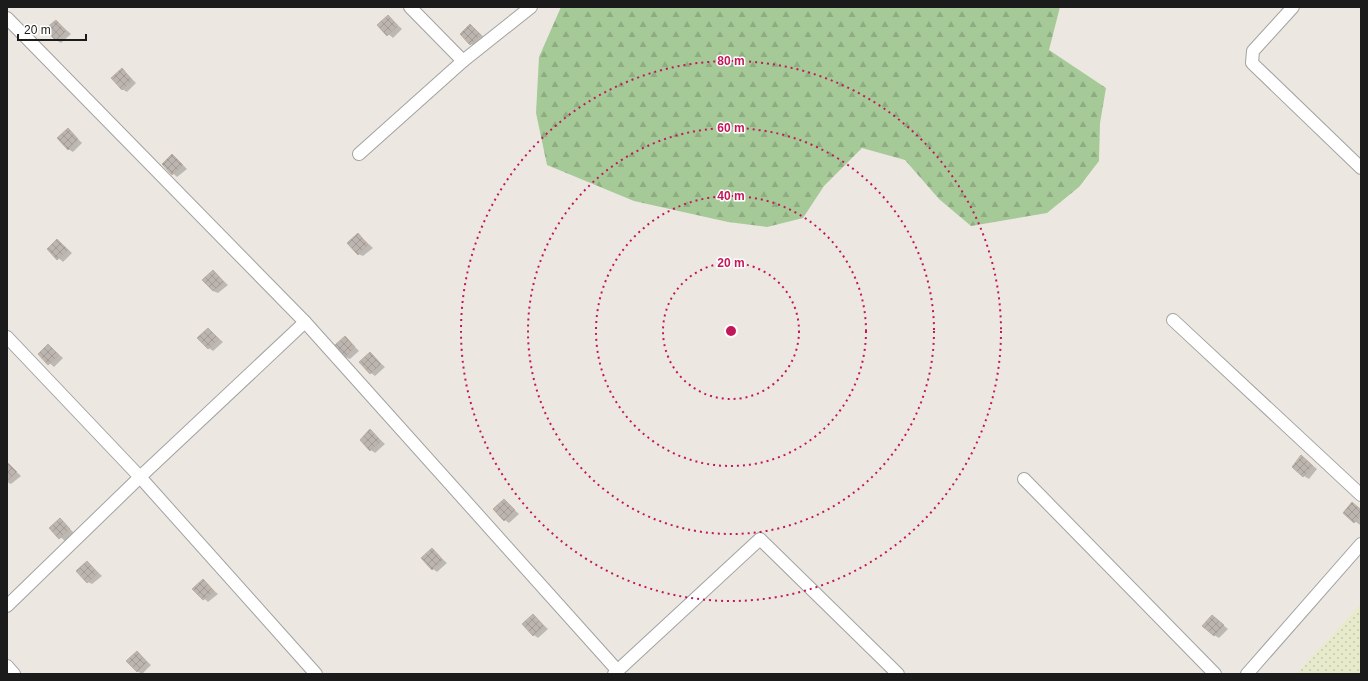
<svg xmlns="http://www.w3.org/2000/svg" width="1368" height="681" font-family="Helvetica,sans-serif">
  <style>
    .farmland { fill: url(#farmland-dots) }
    .forest { fill: url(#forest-firs) }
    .shadow { fill: #0003 }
    .building { fill: url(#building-cross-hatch); stroke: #bcafa4 }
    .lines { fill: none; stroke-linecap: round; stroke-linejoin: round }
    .service-casing { stroke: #a2a2a2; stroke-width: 14 }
    .service { stroke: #fff; stroke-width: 12 }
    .ring { fill: none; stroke: #c2185b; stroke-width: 2; stroke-dasharray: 2 4 }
    .centre { fill: #c2185b; stroke: #fff; stroke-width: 2 }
    .ring-label { font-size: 12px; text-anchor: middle; font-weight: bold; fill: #c2185b; stroke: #fff; stroke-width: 3; stroke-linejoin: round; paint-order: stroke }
  </style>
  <defs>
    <pattern id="farmland-dots" width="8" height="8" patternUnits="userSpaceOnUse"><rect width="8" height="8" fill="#e8eacc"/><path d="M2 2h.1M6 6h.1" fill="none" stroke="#c6c8af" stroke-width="1.8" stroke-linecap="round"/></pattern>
    <pattern id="forest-firs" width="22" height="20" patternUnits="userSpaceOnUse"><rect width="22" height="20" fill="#a6c998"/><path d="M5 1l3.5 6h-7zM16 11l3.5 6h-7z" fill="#8eac82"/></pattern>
    <pattern id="building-cross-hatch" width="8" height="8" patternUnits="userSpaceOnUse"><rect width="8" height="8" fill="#bcb4ae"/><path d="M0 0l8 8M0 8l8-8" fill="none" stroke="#a19a95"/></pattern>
  </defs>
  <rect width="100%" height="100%" fill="#ece8e1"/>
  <polygon class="farmland" points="1361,604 1361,674 1296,674"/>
  <polygon class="forest" points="561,7 1060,7 1049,50 1106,88 1100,123 1099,161 1079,187 1047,213 971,226 939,199 905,160 862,148 824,186 803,218 767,227 728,222 634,201 547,165 536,113 539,57"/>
  <g class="shadow">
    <polygon points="388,16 402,29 393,38 378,25"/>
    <polygon points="56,21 71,34 61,43 56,40"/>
    <polygon points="470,25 485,38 476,47 471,44"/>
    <polygon points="122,69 136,83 127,92 122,89"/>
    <polygon points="68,129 82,143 73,152 68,149"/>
    <polygon points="173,155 187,169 177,177 163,164"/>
    <polygon points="358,234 373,248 363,256 358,254"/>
    <polygon points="58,240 72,253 63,262 48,249"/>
    <polygon points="213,271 228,285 218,293 213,291"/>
    <polygon points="208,329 223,342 213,351 209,348"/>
    <polygon points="345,337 359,351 350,359 345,357"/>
    <polygon points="48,345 63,358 54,367 39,354"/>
    <polygon points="370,354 385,367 375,376 371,373"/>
    <polygon points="370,431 385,444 375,453 371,450"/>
    <polygon points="1302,457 1317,469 1309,479 1304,476"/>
    <polygon points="7,463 21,476 11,484 7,482"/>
    <polygon points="504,500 519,514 509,523 505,520"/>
    <polygon points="1353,503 1361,509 1360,525 1344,513"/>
    <polygon points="60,519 74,533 65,541 50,528"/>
    <polygon points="432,550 447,563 437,572 433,569"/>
    <polygon points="87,562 102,576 92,584 88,582"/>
    <polygon points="203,581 218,594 208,602 194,589"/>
    <polygon points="533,615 548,629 538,638 534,635"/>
    <polygon points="1212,616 1228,629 1219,638 1214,635"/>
    <polygon points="137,652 151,665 142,674 137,671"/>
  </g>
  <g class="building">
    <polygon points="388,15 398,26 387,36 377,25"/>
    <polygon points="56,20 66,31 56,41 45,29"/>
    <polygon points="470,24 481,35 470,45 460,34"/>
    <polygon points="122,68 132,80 122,90 111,78"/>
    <polygon points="68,128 78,139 68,150 57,138"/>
    <polygon points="172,154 183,165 172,175 162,164"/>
    <polygon points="358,233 368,245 358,255 347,243"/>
    <polygon points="57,239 68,250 57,260 47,249"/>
    <polygon points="213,270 224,282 213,291 202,280"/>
    <polygon points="208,328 219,339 208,349 197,338"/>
    <polygon points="345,336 355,347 345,357 334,346"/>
    <polygon points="48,344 59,355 48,365 38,354"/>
    <polygon points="370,352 381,364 370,374 359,362"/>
    <polygon points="370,429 381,441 370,451 360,440"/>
    <polygon points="1301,455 1313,466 1303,477 1292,467"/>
    <polygon points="7,462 17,472 7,481"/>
    <polygon points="504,499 515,510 504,521 493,509"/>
    <polygon points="1352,502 1361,510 1361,516 1354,523 1343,513"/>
    <polygon points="60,518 70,529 59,539 49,528"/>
    <polygon points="432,548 443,560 432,570 421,558"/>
    <polygon points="87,561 98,573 87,583 76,571"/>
    <polygon points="203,579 214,591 203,600 192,589"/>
    <polygon points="533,614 544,626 533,636 522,624"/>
    <polygon points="1212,615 1224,625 1214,636 1202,626"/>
    <polygon points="137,651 147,662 137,672 126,661"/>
  </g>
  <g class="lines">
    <g class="service-casing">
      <g id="service">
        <polyline points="410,7 463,61"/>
        <polyline points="1293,7 1253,51 1252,63 1361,168"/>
        <polyline points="7,18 305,322 617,670"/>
        <polyline points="359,154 463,61 531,7"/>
        <polyline points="1173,320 1361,495"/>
        <polyline points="7,337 140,477 316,674"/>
        <polyline points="1024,479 1215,674"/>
        <polyline points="7,606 140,477 305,322"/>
        <polyline points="7,666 14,674"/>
        <polyline points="614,674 760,539 898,674"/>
        <polyline points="1247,674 1361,544"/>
      </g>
    </g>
    <use href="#service" class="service"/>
  </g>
  <g class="ring">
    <circle cx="731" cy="331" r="68"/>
    <circle cx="731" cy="331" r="135"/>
    <circle cx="731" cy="331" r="203"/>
    <circle cx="731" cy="331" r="270"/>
  </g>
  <circle cx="731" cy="331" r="6" class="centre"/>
  <g class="ring-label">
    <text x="731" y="65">80 m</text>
    <text x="731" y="132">60 m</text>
    <text x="731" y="200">40 m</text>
    <text x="731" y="267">20 m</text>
  </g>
  <rect width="1368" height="681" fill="none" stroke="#1b1b1b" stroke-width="16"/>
  <path d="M18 34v6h68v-6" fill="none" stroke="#1b1b1b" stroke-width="2"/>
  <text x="24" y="34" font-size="12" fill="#1b1b1b" stroke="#ffffff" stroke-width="3" paint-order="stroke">20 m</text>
</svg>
